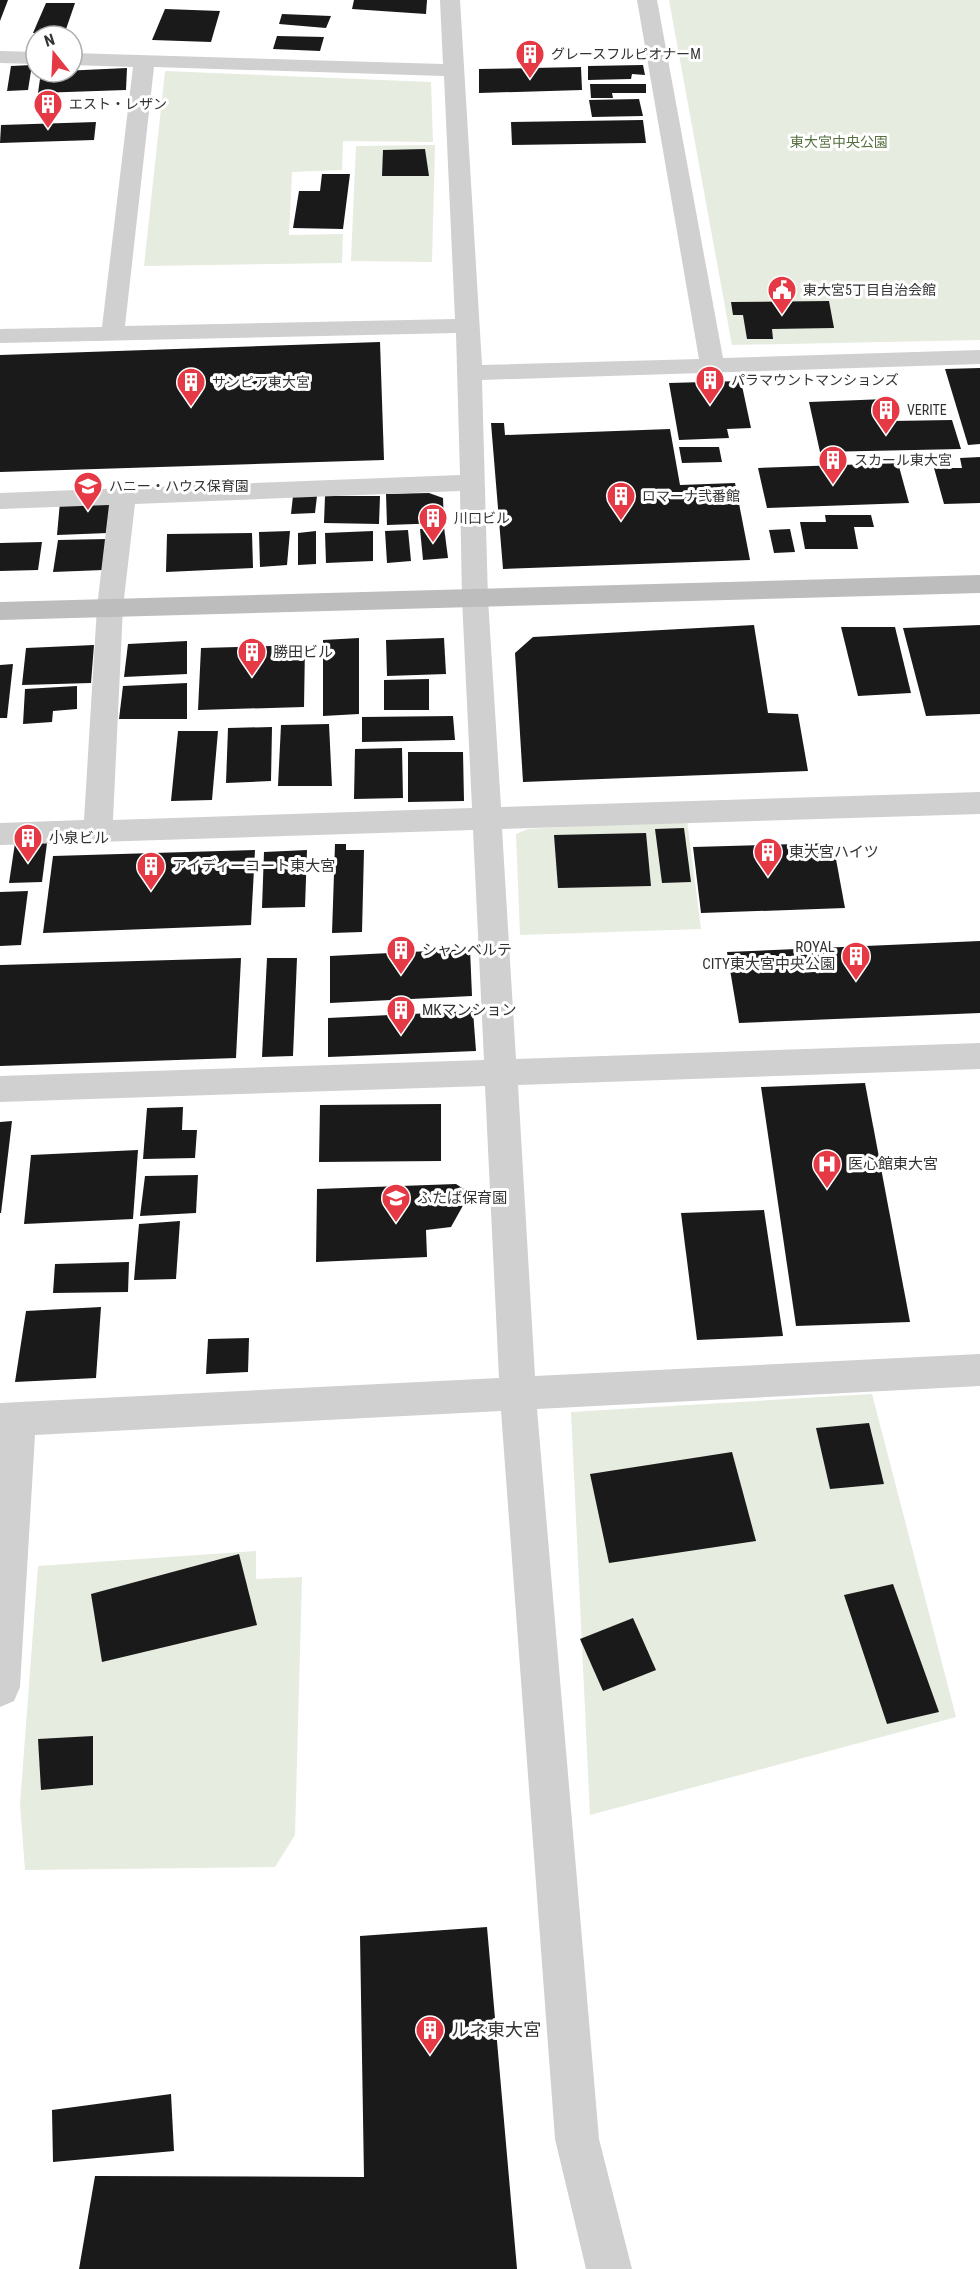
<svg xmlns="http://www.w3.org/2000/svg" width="980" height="2269" font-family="'Roboto Condensed','Noto Sans JP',sans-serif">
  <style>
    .green { fill: #e6ecdf }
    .building { fill: #1a1a1a }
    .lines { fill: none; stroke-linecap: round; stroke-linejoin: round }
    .street { fill: #d0d0d0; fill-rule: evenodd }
    .secondary { fill: #bdbdbd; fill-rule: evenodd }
    .labels { text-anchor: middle; stroke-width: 6; stroke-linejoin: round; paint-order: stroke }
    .far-poi-label { font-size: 14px; fill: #333; stroke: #fff; text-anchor: start }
    .far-park-label { font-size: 14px; fill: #56703f; stroke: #fff }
    .poi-label { font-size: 15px; fill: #333; stroke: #fff; text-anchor: start }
    .near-poi-label { font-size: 18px; fill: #333; stroke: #fff; text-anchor: start }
  </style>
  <rect width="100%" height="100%" fill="#fff"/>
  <g class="green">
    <polygon points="669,0 980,0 980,340 732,345"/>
    <polygon points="165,71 431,82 433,142 343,141 342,170 292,172 289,235 343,234 342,263 144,266"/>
    <polygon points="435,145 432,262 351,261 356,146"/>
    <polygon points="687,820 701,929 520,935 516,834 528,829"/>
    <polygon points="872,1394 956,1717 590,1815 571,1412"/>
    <polygon points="256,1551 256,1579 302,1577 295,1835 275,1867 25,1870 20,1804 38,1566"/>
  </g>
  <g class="building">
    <polygon points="0,0 8,0 0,21"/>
    <polygon points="354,0 427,0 426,14 352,9"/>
    <polygon points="46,3 75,3 64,35 33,33"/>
    <polygon points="165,9 220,11 211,42 152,40"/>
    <polygon points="282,14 331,16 326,28 279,24"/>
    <polygon points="277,36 324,37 320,51 273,49"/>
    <polygon points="32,65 28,90 7,91 11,66"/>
    <polygon points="643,65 645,75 632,74 631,79 588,80 588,66"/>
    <polygon points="581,67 582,90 479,93 479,69"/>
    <polygon points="127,68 126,90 38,93 41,72"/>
    <polygon points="590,84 646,84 646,93 612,93 613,98 591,98"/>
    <polygon points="639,99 643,116 592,117 589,100"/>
    <polygon points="643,120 646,143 512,145 511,122"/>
    <polygon points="96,122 94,140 0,143 1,125"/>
    <polygon points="425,149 429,176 382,176 383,150"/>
    <polygon points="322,174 350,174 343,229 293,228 299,191 320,191"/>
    <polygon points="829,301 834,328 772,329 773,339 747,339 743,315 733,315 731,302"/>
    <polygon points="380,342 384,460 0,472 0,355"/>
    <polygon points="980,368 980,444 968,445 945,369"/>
    <polygon points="741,381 751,428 727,429 729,438 679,440 669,383"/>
    <polygon points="886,399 892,421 952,420 961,449 820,452 809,402"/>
    <polygon points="491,423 504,423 505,435 670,429 680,485 735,483 750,560 503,569"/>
    <polygon points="679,447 719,447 722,462 682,463"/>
    <polygon points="980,457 980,503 944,504 934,468 962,468 960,458"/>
    <polygon points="898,463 909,503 767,508 758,468"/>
    <polygon points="429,493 443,498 444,523 387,525 386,494"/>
    <polygon points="293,496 317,496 315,513 291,514"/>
    <polygon points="325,496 380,496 379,524 324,523"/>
    <polygon points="112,500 108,533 57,535 60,502"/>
    <polygon points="825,515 871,515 874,527 854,527 858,549 805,549 800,522 826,522"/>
    <polygon points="444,527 448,558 423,560 420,529"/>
    <polygon points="790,529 795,552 774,553 769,530"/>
    <polygon points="408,530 411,561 387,563 385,531"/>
    <polygon points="290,531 287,565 260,567 259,532"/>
    <polygon points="316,531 316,564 298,565 298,533"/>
    <polygon points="373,531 373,561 326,563 325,533"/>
    <polygon points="252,533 253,568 166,572 167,534"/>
    <polygon points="107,539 103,570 53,572 58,540"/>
    <polygon points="42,542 38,570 0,571 0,543"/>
    <polygon points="754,625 768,713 798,714 808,771 523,782 515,653 533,637"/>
    <polygon points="980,625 980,714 926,716 903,628"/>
    <polygon points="841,627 895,627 911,693 858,696"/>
    <polygon points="359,638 359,714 323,716 323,640"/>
    <polygon points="444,638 446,674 387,676 386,640"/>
    <polygon points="187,641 187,674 124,677 128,644"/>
    <polygon points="94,645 91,683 22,685 26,648"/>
    <polygon points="305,645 304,707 198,710 201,648"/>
    <polygon points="13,664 7,718 0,718 0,665"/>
    <polygon points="429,679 429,710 384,710 384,680"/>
    <polygon points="187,683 187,719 119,719 123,686"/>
    <polygon points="77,686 77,709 53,711 52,722 23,724 25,689"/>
    <polygon points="453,716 455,740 362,742 362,717"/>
    <polygon points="329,724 332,786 278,786 281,725"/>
    <polygon points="272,727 271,781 226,783 228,728"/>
    <polygon points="178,731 218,731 212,800 171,801"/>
    <polygon points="402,748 403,798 354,799 355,749"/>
    <polygon points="408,752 463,752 464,801 408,802"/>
    <polygon points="684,828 691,882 662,883 655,829"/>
    <polygon points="646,833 651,886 558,888 554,835"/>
    <polygon points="15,843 47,843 42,882 9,883"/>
    <polygon points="833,843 845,908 701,913 693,847"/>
    <polygon points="335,844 346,844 346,850 364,850 362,932 332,933"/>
    <polygon points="255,850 251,925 43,933 53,856"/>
    <polygon points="307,850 305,907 262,908 264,852"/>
    <polygon points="28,891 21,945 0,946 0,892"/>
    <polygon points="980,941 980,1013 739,1023 727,952"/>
    <polygon points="470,949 472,996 330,1003 330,956"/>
    <polygon points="241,958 236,1058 0,1066 0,965"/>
    <polygon points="267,958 297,958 293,1056 262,1057"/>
    <polygon points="473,1011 476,1051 328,1057 328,1018"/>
    <polygon points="865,1083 910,1322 796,1326 761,1087"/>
    <polygon points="441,1104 441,1161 319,1162 320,1105"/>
    <polygon points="183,1107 182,1130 197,1130 195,1158 143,1159 147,1108"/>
    <polygon points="12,1121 1,1213 0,1213 0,1122"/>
    <polygon points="138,1150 133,1219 24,1224 31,1155"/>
    <polygon points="198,1175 196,1213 140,1216 145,1176"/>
    <polygon points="456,1184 470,1193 451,1227 426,1230 427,1257 316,1262 317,1189"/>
    <polygon points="764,1210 783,1336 697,1340 681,1213"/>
    <polygon points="180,1221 176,1279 134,1280 139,1224"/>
    <polygon points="129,1262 128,1292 53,1293 55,1264"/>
    <polygon points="101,1307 96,1378 15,1382 26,1311"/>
    <polygon points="249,1338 248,1372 206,1374 208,1339"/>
    <polygon points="869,1423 884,1484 830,1489 816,1428"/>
    <polygon points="732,1452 756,1541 609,1563 590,1474"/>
    <polygon points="239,1554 257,1625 102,1662 91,1594"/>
    <polygon points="893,1584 939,1712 887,1724 844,1595"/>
    <polygon points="633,1618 656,1670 603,1691 580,1639"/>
    <polygon points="93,1736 93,1785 41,1790 38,1739"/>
    <polygon points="487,1927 517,2269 79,2269 95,2176 364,2177 360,1936"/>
    <polygon points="171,2094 174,2151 53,2162 52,2110"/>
  </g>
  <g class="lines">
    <g class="street">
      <path d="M440,0H460L482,365L699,359L637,0H657L723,358L980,350V364L482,380L488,599L501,807L980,792V814L502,829L516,1059L980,1043V1069L518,1085L535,1376L980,1354V1386L537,1409L599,2139L632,2269H586L555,2139L501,1411L35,1435L20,1687L14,1701L0,1707V1403L499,1378L485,1086L0,1102V1076L484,1060L473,830L0,845V823L84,820L97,607L109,505L0,509V493L460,475L456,333L0,343V329L102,327L133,67L72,65V53L443,64ZM154,67L444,76L455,319L125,326ZM460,491L462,599L472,808L113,820L123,607L135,504Z"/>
      <polygon points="0,51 36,52 36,64 0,63"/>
    </g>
    <polygon class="secondary" points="980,575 980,593 0,620 0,602"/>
  </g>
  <defs>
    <g id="building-pin" transform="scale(1.5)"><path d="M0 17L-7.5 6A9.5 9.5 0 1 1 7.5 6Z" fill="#e63946" stroke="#fff"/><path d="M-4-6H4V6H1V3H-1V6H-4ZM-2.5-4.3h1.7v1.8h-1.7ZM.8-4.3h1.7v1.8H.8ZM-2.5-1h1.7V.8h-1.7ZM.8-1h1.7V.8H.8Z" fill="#fff"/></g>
    <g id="civic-pin" transform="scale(1.5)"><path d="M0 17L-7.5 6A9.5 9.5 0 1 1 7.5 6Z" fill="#e63946" stroke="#fff"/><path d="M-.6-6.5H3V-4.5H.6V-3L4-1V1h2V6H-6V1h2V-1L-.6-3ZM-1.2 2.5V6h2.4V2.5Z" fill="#fff"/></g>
    <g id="school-pin" transform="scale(1.5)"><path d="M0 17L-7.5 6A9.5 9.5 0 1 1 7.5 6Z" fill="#e63946" stroke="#fff"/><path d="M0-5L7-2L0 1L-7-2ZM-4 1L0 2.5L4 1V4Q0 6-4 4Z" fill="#fff"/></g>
    <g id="hospital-pin" transform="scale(1.5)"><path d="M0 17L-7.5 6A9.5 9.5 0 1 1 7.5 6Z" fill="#e63946" stroke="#fff"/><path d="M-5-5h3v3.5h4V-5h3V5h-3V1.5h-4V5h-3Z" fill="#fff"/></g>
  </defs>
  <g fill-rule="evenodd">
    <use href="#building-pin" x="530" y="54"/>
    <use href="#building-pin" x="48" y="104"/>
    <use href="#civic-pin" x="782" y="290"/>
    <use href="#building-pin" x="710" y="380"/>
    <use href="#building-pin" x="191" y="382"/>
    <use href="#building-pin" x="886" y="410"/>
    <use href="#building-pin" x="833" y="460"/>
    <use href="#school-pin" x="88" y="486"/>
    <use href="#building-pin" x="621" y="496"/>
    <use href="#building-pin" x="433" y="518"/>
    <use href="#building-pin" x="252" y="652"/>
    <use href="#building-pin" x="28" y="838"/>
    <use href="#building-pin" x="768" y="852"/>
    <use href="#building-pin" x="151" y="866"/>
    <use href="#building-pin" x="401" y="950"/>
    <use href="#building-pin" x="856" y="956"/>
    <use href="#building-pin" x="401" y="1010"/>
    <use href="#hospital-pin" x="827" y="1164"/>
    <use href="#school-pin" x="396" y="1198"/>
    <use href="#building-pin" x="430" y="2030"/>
  </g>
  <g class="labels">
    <g class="far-poi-label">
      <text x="551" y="59">グレースフルピオナーM</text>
      <text x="69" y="109">エスト・レザン</text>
      <text x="803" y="295">東大宮5丁目自治会館</text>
      <text x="731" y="385">パラマウントマンションズ</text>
      <text x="212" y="387">サンピア東大宮</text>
      <text x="907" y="415">VERITE</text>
      <text x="854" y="465">スカール東大宮</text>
      <text x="109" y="491">ハニー・ハウス保育園</text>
      <text x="642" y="501">ロマーナ弐番館</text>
      <text x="454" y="523">川口ビル</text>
    </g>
    <g class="far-park-label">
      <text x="839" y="147">東大宮中央公園</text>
    </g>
    <g class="poi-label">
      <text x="273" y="657">勝田ビル</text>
      <text x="49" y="843">小泉ビル</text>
      <text x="789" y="857">東大宮ハイツ</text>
      <text x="172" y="871">アイディーコート東大宮</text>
      <text x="835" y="952" text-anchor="end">ROYAL<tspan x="835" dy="17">CITY東大宮中央公園</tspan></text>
      <text x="422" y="955">シャンベルテ</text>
      <text x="422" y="1015">MKマンション</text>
      <text x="848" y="1169">医心館東大宮</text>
      <text x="417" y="1203">ふたば保育園</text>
    </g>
    <g class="near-poi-label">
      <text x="451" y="2036">ルネ東大宮</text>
    </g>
  </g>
  <g transform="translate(54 54) rotate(342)"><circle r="28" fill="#ffffff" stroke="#adadad" stroke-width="1.5"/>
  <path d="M0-4.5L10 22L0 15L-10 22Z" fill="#e63946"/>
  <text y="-9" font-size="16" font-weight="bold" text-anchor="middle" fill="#333333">N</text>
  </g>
</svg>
